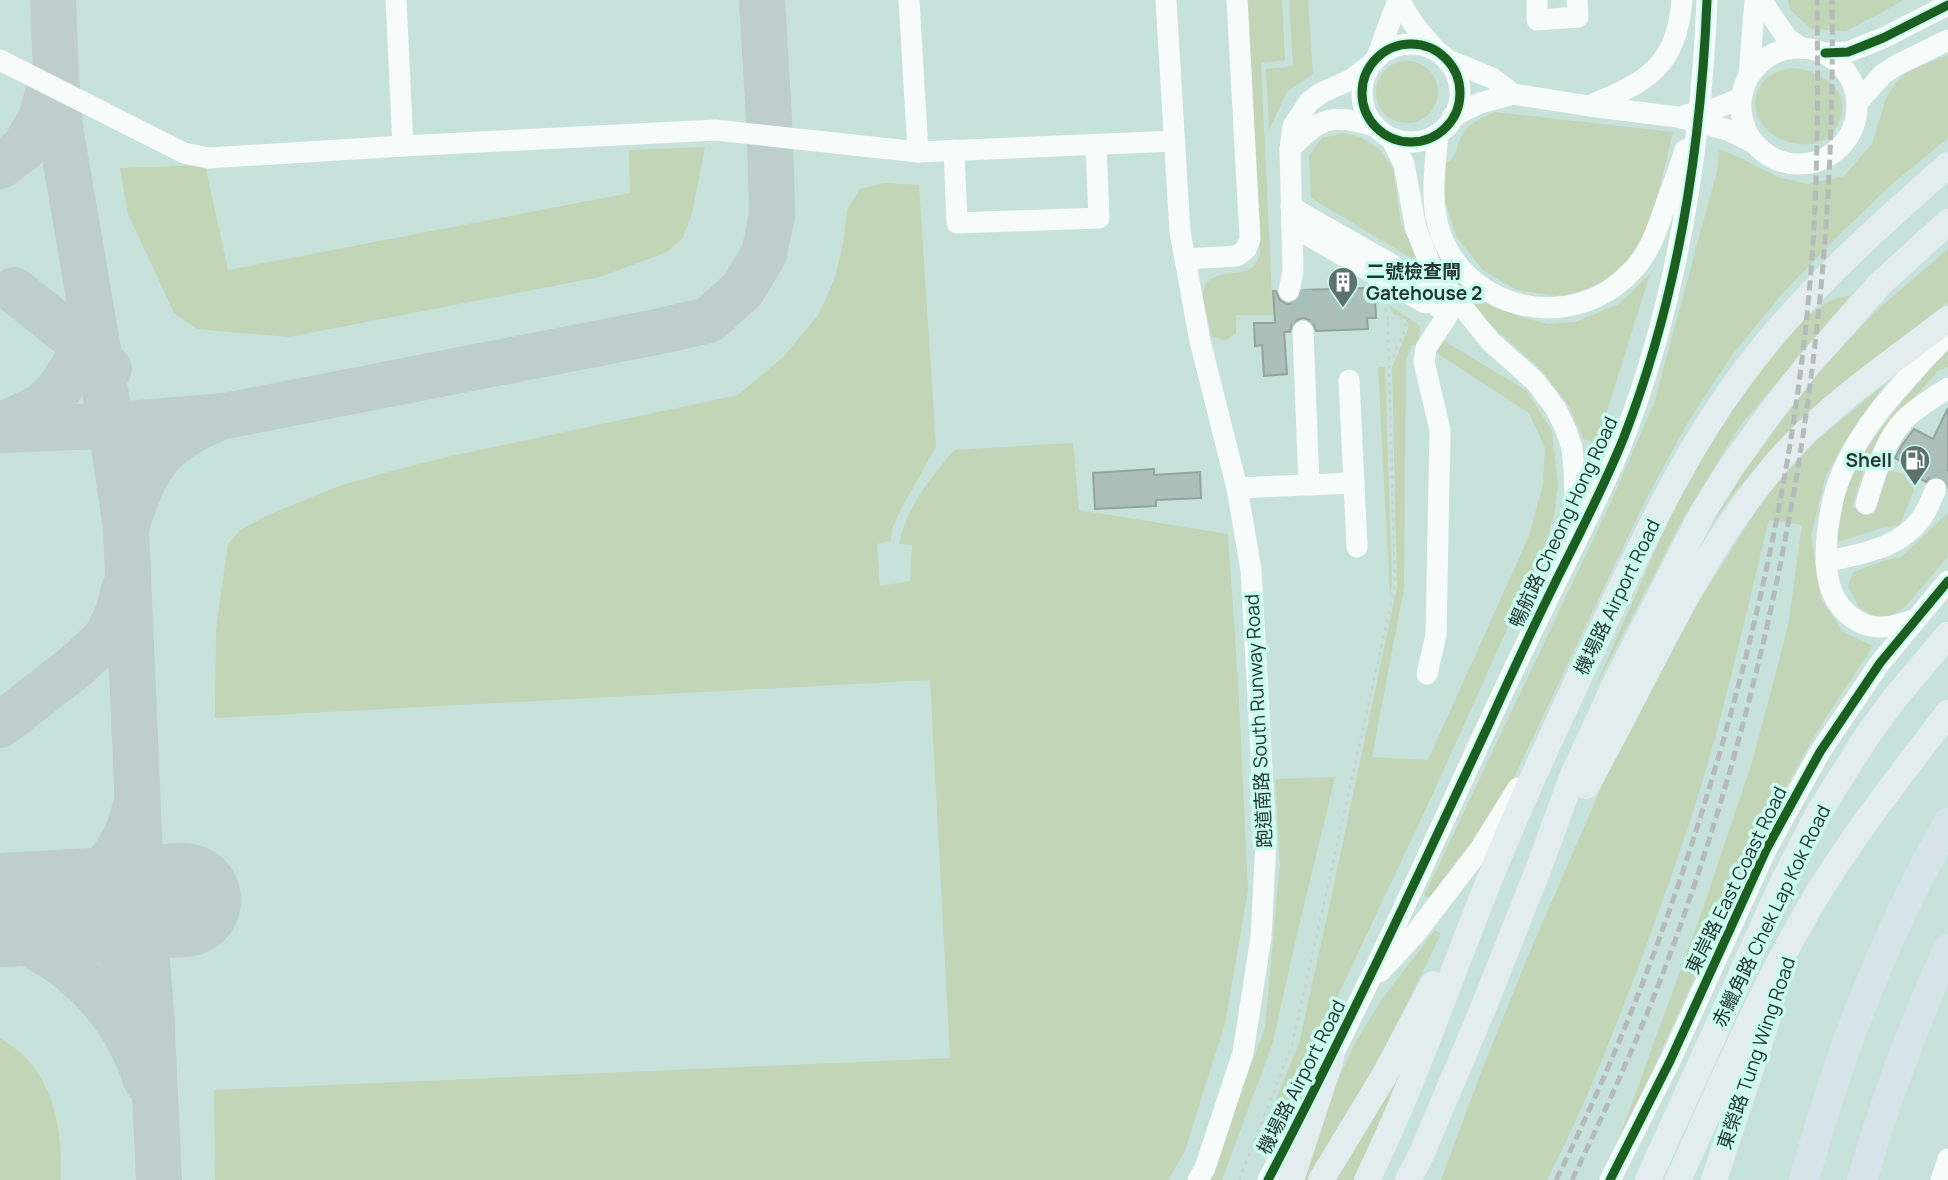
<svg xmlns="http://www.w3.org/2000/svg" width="1948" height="1180" font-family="Manrope,'Noto Sans TC',sans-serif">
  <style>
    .green { fill: #c2d5b7 }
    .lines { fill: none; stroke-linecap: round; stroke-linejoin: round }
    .taxiway { stroke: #bececa; stroke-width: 46 }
    .runway { stroke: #bececa; stroke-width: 114 }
    .building { fill: #acbfb8; stroke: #91a49d; stroke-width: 2 }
    .minor-tunnel { stroke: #a6c0b9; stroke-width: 21; stroke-dasharray: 21 10; stroke-linecap: butt }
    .path { stroke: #cad2d0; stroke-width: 2.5; stroke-dasharray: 3.5 5; stroke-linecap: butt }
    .minor { stroke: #f7fbfa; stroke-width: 21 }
    .major { stroke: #e3ecef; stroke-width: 26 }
    .highway { stroke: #d6e3e8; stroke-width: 30 }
    .rail { stroke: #b4bbb9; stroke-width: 5; stroke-dasharray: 10 5; stroke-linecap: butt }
    .cycleway-casing { stroke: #c9fbef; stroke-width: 13 }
    .cycleway { stroke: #1b5e20; stroke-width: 9 }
    .labels { text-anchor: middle; stroke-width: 7; stroke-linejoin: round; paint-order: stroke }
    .poi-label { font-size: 19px; font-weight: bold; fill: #233632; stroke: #c9fbef; text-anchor: start }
    .street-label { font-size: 19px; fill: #233632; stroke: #c9fbef }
  </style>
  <rect width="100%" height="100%" fill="#c7e2db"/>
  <g class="green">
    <path d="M1248,0H1282L1285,60L1261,63L1273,315H1236V334L1226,340L1212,337C1210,327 1202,301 1203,293C1207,266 1240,279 1254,266C1257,262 1259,256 1260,251Z"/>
    <polygon points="1289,0 1308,0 1313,74 1287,92 1269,130 1266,69 1293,66"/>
    <polygon points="1788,0 1903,0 1892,7 1846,31 1811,29 1790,9"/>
    <polygon points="1948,55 1948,138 1891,185 1845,229 1782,294 1732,355 1688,422 1644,503 1511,784 1477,839 1431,899 1424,896 1610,504 1654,403 1717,171 1719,149 1743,159 1777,177 1808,184 1844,176 1872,144 1886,98 1897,81 1909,71"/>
    <circle cx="1407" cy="92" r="31"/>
    <path d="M1794,68C1819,71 1852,88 1840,119C1837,127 1832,135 1824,140C1814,145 1804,145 1793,143C1742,132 1743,72 1794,68Z"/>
    <path d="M1495,112L1673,132L1657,200L1647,229L1633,256L1608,278L1587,292L1556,296L1517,290L1483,270L1456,236L1445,201V164C1460,155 1454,149 1462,135C1469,123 1482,117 1495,112Z"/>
    <polygon points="1344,133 1360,137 1379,149 1393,168 1401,224 1421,264 1311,198 1309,155 1322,138"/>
    <polygon points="705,147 692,213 683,238 667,252 600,277 289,337 197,329 174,313 128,214 120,168 205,165 228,270 630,193 629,150"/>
    <path d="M885,183L919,185L936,447L901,509L892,529L891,541L877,544L880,586L910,581L912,545L899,544C906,507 931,478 954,450L1073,443L1079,510L1228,534L1238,681L1248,891L1225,1023L1185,1151L1168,1180H215L214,1090L950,1058L930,680L215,718L216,629L228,544L240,530L266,516L339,486L395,470L451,456L738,395L784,356L819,314L836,275L844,238L847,210L860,189Z"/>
    <polygon points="1426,221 1431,222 1489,302 1518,316 1548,324 1575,322 1619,304 1650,274 1597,443 1583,439 1570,408 1542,371 1479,314 1445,268 1437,257"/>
    <polygon points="1948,249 1948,302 1822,400 1738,488 1698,542 1761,445 1825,365 1876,311"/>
    <polygon points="1851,295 1740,426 1685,515 1593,692 1672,512 1713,432 1792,325 1831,300"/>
    <polygon points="1389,305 1420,326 1418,346 1412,345 1406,361 1404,588 1372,757 1428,760 1529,536 1543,483 1545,448 1529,413 1435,352 1443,340 1527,391 1552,431 1558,485 1554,515 1544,547 1431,798 1287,1104 1276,1099 1299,1043 1330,903 1397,587 1392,367 1408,329 1407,321 1400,316 1394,315"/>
    <path d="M1948,351V367L1938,371L1883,432L1862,474L1852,507L1874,514L1889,470L1903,474L1914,490L1900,525L1881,528L1838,542C1834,484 1873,437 1908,395C1921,380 1933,364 1948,351Z"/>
    <polygon points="1378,367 1385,367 1392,583 1390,596"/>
    <path d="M1884,385L1844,443L1826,476L1811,536L1821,599L1843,632L1873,646C1851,680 1827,714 1807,749C1733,880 1678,1020 1613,1155L1703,908L1753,759L1788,626L1802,525L1769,520C1749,601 1731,682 1708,763C1685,841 1657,918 1628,994C1604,1057 1578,1120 1547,1180H1441L1483,1067L1531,949L1608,772L1696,606L1754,514L1778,481L1817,440Z"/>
    <polygon points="1948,513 1948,557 1904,608 1889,617 1873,616 1859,607 1848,586 1853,572 1883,561 1901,557"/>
    <polygon points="1335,777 1295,943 1273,1042 1222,1180 1208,1180 1265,1028 1280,863 1275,779"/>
    <polygon points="1435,930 1440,933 1440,936 1379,1060 1308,1180 1298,1180 1337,1082 1355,1043 1382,999"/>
    <path d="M0,1038C8,1044 19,1050 26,1058C57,1091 62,1136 61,1180H0Z"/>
    <polygon points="1395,1071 1405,1076 1356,1180 1329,1180"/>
  </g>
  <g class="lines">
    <g class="taxiway">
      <polyline points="53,0 57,99 61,134 111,425 126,528 142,903 151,1010 159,1180"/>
      <polyline points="0,166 24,148 41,119 51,82"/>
      <polyline points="14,290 83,345 109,369"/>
      <polyline points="0,426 43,406 59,389 74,366 83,345 87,318"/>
      <polyline points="0,430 103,426 225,416 661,331 709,320 743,289 764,254 772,215 770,136 762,0"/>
      <path d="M127,525C143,471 158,443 212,421"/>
      <polyline points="0,725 76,666 106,638 118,613 124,589"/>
      <path d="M0,908C18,906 38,905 55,899C98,885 125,852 135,809"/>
      <path d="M19,911C81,909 124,941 146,997"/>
      <path d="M0,932C70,955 124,1010 146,1080"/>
    </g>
    <polyline class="runway" points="0,910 184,900"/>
  </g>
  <g class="building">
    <polygon points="1364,288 1365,298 1375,297 1376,318 1367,318 1368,329 1316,331 1314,325 1310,320 1303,318 1297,320 1292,324 1290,332 1284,332 1287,374 1264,376 1262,345 1255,346 1254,323 1275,323 1273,291 1276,291 1280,300 1287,304 1294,303 1298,300 1303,290"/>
    <polygon points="1948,408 1948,485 1942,478 1936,476 1929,478 1926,482 1915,476 1918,470 1895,458 1902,445 1914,429 1933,439"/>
    <polygon points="1154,469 1154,475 1200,472 1201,498 1156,500 1156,506 1095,509 1093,473"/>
  </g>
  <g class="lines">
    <g class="minor-tunnel">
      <polyline points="1301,290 1303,331"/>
      <polyline points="1936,489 1948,464"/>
    </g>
    <g class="path">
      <polyline points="1383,300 1388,320"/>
      <polyline points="1239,1180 1292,1045 1395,586 1389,362 1388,322 1394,318 1400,317 1405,322 1406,328 1392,359 1389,362"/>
    </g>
    <g class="minor">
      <polyline points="396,0 403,146"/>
      <polyline points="909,0 918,152"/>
      <polyline points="1166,0 1180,232 1200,341 1237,488 1251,570 1266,842 1261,937 1243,1053 1205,1168 1198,1180"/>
      <path d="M1400,0C1408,19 1421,34 1435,49"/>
      <polyline points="1537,0 1537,20 1578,17 1577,0"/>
      <polyline points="1761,0 1787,38 1801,48"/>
      <circle cx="1411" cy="93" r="49"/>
      <circle cx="1799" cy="106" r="58"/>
      <polyline points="1825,53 1848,52 1883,38 1948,5"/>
      <polyline points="1377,57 1398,0"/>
      <polyline points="0,60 184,153 208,158 403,146 715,130 918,152 1175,141"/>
      <polyline points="1448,60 1492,78 1513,94 1589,106 1678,117 1728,130 1754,143"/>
      <polyline points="1749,75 1755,0"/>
      <polyline points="1857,103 1883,74 1897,65 1948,40"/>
      <path d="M1591,105C1648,81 1676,67 1682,0"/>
      <polyline points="1686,115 1717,108 1741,98"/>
      <polyline points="1453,116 1480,103 1513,94"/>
      <path d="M1438,134C1435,168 1429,202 1441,235C1471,314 1574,332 1631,272C1651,252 1658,226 1667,201C1673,184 1680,167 1685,150"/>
      <polyline points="1391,138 1404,164 1416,229 1432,269 1490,341 1536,382 1556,409 1566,430 1572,448 1574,469 1575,497 1572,540"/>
      <path d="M1290,149C1322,116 1331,114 1375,126"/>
      <polyline points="954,150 957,223 1099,218 1096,145"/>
      <polyline points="1291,207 1391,264 1410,278 1447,316 1426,348 1424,362 1440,430 1436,635 1427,674"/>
      <polyline points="1292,226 1425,303"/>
      <polyline points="1185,259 1237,256 1246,249 1250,239 1237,0"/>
      <polyline points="1289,291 1293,271 1290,149 1293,126 1309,102 1321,93 1350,80 1369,66"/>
      <polyline points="1303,331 1309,485"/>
      <polyline points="1349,380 1357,547"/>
      <polyline points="1237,488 1354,483"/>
      <path d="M1866,504C1875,476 1883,442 1904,420C1917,407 1933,398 1948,388"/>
      <path d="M1826,562C1861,553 1897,550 1921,519C1927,511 1931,499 1936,489"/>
      <path d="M1913,620C1886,630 1862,632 1841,607C1825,588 1825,560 1827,536C1829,520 1831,504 1836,489C1856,427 1905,381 1948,334"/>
      <polyline points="1380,972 1415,934 1480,849 1518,788"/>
      <path d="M1324,1072C1385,952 1440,829 1496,707C1520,656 1544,606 1569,556C1588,516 1609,477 1625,435C1678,296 1701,148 1707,0"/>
      <polyline points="1268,1180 1305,1110"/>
      <polyline points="1610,1180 1670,1061 1767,848 1820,752 1880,663 1948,581"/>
      <polyline points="1941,1180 1948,1159"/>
    </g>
    <g class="major">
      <path d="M1586,786C1649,675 1696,555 1781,458C1829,404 1891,363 1948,319"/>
      <polyline points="1291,1180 1331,1059"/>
      <polyline points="1321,1180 1384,1076 1433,984"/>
      <path d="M1367,1180C1417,1078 1452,970 1495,866C1529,783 1567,703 1605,622C1643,541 1681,460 1733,387C1793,302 1871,233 1948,165"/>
      <polyline points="1408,1180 1421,1155 1482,1011 1538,870 1573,775 1617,680 1702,514 1732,466 1772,411 1808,365 1880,284 1948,222"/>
      <polyline points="1648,1180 1782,884 1819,812 1867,736 1894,699 1948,635"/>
      <path d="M1678,1180C1717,1095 1753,1008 1799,926C1841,850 1895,782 1948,713"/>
      <polyline points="1714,1180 1769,1014"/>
    </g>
    <g class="highway">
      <path d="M1804,1180C1840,1051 1882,940 1948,823"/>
      <path d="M1862,1180C1885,1101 1914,1024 1948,949"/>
    </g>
    <g class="rail">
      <path d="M1556,1180C1618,1055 1668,925 1708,792C1764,609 1803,419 1814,227C1818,151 1818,76 1817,0"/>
      <path d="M1572,1180C1614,1093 1653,1006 1684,915C1787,621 1837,311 1832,0"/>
    </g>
    <g class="cycleway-casing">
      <g id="cycleway">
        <circle cx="1411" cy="93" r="49"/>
        <polyline points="1825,53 1848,52 1883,38 1948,5"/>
        <path d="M1268,1180C1346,1031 1417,878 1488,726C1514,668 1541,610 1570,553C1589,515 1608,477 1624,437C1678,298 1701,148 1707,0"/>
        <polyline points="1610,1180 1670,1061 1767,848 1820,752 1880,663 1948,581"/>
      </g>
    </g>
    <use href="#cycleway" class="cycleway"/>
  </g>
  <defs>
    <g id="building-pin" transform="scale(1.575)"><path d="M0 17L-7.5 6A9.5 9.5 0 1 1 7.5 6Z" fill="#5c726d" stroke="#c9fbef"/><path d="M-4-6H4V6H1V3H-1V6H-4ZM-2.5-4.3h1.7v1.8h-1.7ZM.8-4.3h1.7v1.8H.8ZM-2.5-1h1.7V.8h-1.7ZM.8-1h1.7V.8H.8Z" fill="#fff"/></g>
    <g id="fuel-pin" transform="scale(1.575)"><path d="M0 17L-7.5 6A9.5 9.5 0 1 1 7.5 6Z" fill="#5c726d" stroke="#c9fbef"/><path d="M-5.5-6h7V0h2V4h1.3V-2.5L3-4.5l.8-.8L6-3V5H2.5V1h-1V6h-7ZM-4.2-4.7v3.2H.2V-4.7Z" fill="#fff"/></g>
  </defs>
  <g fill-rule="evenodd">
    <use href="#building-pin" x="1343" y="282"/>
    <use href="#fuel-pin" x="1915" y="460"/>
  </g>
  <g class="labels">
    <g class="poi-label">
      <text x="1366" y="278">二號檢查閘<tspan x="1366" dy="22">Gatehouse 2</tspan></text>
      <text x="1892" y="467" text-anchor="end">Shell</text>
    </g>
    <g class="street-label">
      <text transform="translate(1563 522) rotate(-65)" y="7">暢航路 Cheong Hong Road</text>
      <text transform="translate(1617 597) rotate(-64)" y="7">機場路 Airport Road</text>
      <text transform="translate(1258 721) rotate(-93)" y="7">跑道南路 South Runway Road</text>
      <text transform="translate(1736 880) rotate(-64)" y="7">東岸路 East Coast Road</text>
      <text transform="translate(1771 916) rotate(-64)" y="7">赤鱲角路 Chek Lap Kok Road</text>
      <text transform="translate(1756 1053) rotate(-71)" y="7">東榮路 Tung Wing Road</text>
      <text transform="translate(1301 1077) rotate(-63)" y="7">機場路 Airport Road</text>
    </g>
  </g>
</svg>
